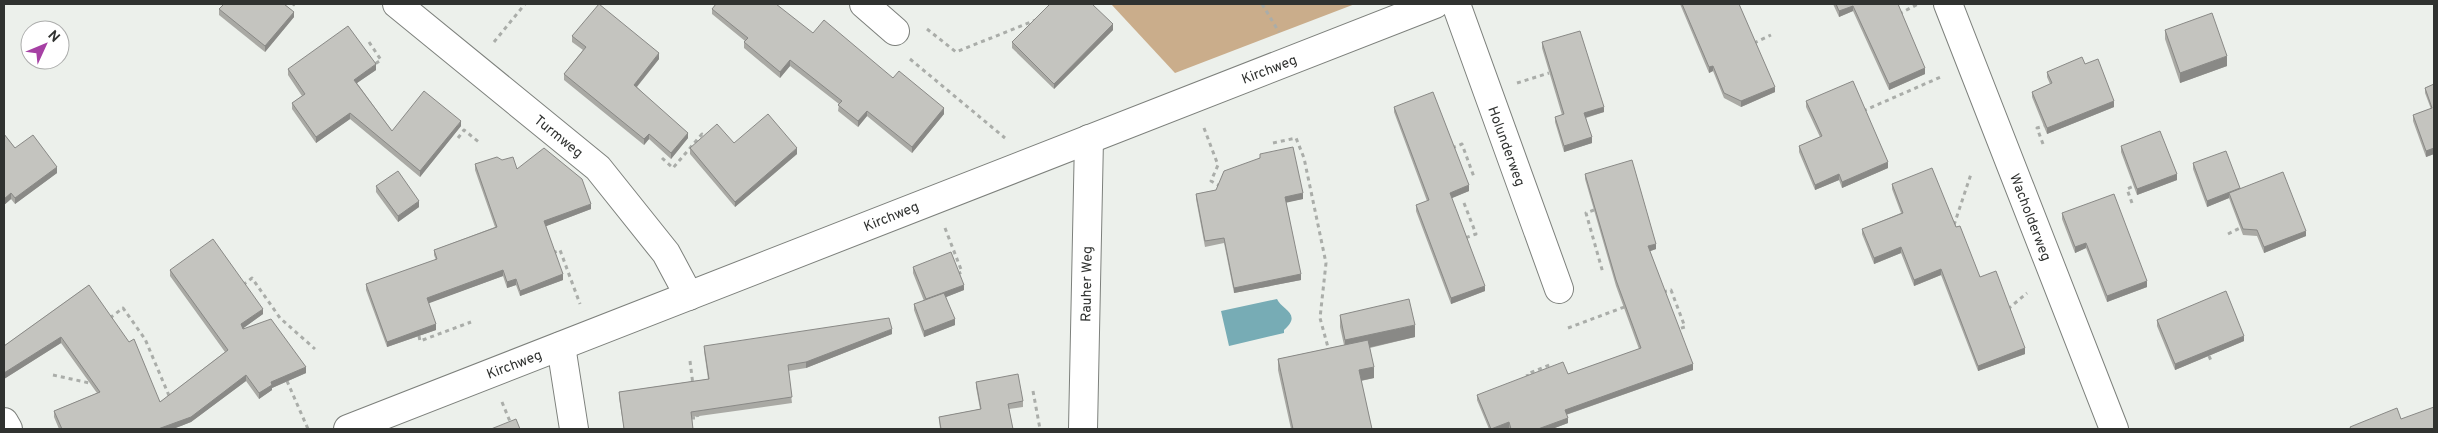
<svg xmlns="http://www.w3.org/2000/svg" width="2438" height="433" font-family="Overpass,sans-serif">
  <style>
    .forest { fill: #caad8b }
    .water { fill: #77acb5 }
    .lines { fill: none; stroke-linecap: round; stroke-linejoin: round }
    .minor-casing { stroke: #7d807c; stroke-width: 30 }
    .path { stroke: #aaada9; stroke-width: 3; stroke-dasharray: 4 4; stroke-linecap: butt }
    .minor { stroke: #fff; stroke-width: 28 }
    .wall { fill: #a9a9a4 }
    .shaded-wall { fill: #898986 }
    .building { fill: #c4c4bf; stroke: #898986 }
    .labels { text-anchor: middle; stroke-width: 4; stroke-linejoin: round; paint-order: stroke }
    .street-label { font-size: 14px; fill: #303230; stroke: #fff }
  </style>
  <rect width="100%" height="100%" fill="#ecf0eb"/>
  <polygon class="forest" points="1111,4 1355,4 1175,73"/>
  <path class="water" d="M1277,299C1281,309 1303,314 1284,330V333L1229,346L1221,311Z"/>
  <g class="lines">
    <g class="minor-casing">
      <g id="minor">
        <polyline points="397,4 598,168 666,253 689,296"/>
        <polyline points="864,4 895,31"/>
        <polyline points="1456,4 1559,289"/>
        <polyline points="1948,4 2114,429"/>
        <polyline points="561,346 574,429"/>
        <polyline points="4,422 8,429"/>
        <polyline points="348,429 1435,4"/>
        <polyline points="1083,429 1089,139"/>
      </g>
    </g>
    <g class="path">
      <polyline points="1262,4 1279,32"/>
      <polyline points="288,12 294,4"/>
      <polyline points="1899,14 1918,4"/>
      <polyline points="927,29 956,52 1036,20"/>
      <polyline points="369,42 381,60 372,66"/>
      <polyline points="494,42 525,4"/>
      <polyline points="1754,43 1771,35"/>
      <polyline points="910,59 1005,138"/>
      <polyline points="1517,83 1549,73"/>
      <polyline points="1863,111 1943,76"/>
      <polyline points="1204,128 1218,165 1211,181 1220,186"/>
      <polyline points="458,138 464,130 480,143"/>
      <polyline points="1273,143 1296,138 1304,158 1326,263 1320,318 1329,351"/>
      <polyline points="2043,144 2037,128 2044,126"/>
      <polyline points="1452,148 1462,144 1474,177"/>
      <polyline points="662,158 673,168 702,134 706,138"/>
      <polyline points="1464,203 1476,234 1465,238"/>
      <polyline points="2132,203 2127,189 2134,186"/>
      <polyline points="1594,210 1586,213 1603,273"/>
      <polyline points="1954,225 1971,174"/>
      <polyline points="945,228 962,272 957,274"/>
      <polyline points="2228,234 2240,228"/>
      <polyline points="553,253 560,250 580,304"/>
      <polyline points="243,285 252,278 280,318 315,349"/>
      <polyline points="1663,292 1671,290 1685,327 1678,329"/>
      <polyline points="2008,309 2027,293"/>
      <polyline points="110,318 123,308 145,339 170,398"/>
      <polyline points="1568,328 1627,306"/>
      <polyline points="419,336 420,341 471,322"/>
      <polyline points="2209,356 2212,363"/>
      <polyline points="690,361 693,385"/>
      <polyline points="53,375 94,384"/>
      <polyline points="1528,378 1527,374 1552,364"/>
      <polyline points="287,381 308,429"/>
      <polyline points="1033,391 1040,429"/>
      <polyline points="502,402 511,424"/>
      <polyline points="691,418 698,418 697,413"/>
      <polyline points="180,422 183,429"/>
    </g>
    <use href="#minor" class="minor"/>
  </g>
  <g class="wall">
    <polygon points="224,4 285,4 294,17 265,52 219,15 219,9"/>
    <polygon points="1680,4 1739,4 1775,92 1741,107 1724,98 1713,71 1709,73"/>
    <polygon points="1833,4 1898,4 1925,74 1889,90 1853,11 1839,17"/>
    <polygon points="712,9 813,33 893,78 944,114 912,153 867,116 858,127 838,111 839,104 790,66 780,78 744,48 744,42 745,41 712,14"/>
    <polygon points="1113,30 1054,89 1012,48 1012,42"/>
    <polygon points="2165,30 2227,66 2180,83 2165,39"/>
    <polygon points="572,36 659,59 637,87 688,138 671,159 649,139 644,145 564,80 564,74 583,50 572,42"/>
    <polygon points="1542,42 1604,112 1586,118 1592,143 1564,152 1555,122 1555,117 1562,115 1542,48"/>
    <polygon points="2085,64 2114,107 2047,134 2032,97 2032,92 2050,84 2047,77 2047,72"/>
    <polygon points="288,69 376,70 357,83 392,131 461,126 420,177 350,119 316,143 292,109 292,103 302,96 288,75"/>
    <polygon points="2434,84 2434,154 2426,157 2413,121 2413,115 2431,109 2425,93 2425,88"/>
    <polygon points="1806,101 1888,168 1842,188 1839,180 1815,190 1799,152 1799,146 1820,137 1806,107"/>
    <polygon points="1394,107 1469,191 1451,198 1485,291 1451,304 1416,211 1416,205 1427,201 1394,112"/>
    <polygon points="4,134 15,148 57,173 15,204 11,199 4,205"/>
    <polygon points="734,143 797,154 735,207 690,154 690,148"/>
    <polygon points="2121,146 2177,180 2137,195 2121,152"/>
    <polygon points="1260,154 1303,199 1286,202 1301,280 1234,293 1224,243 1205,247 1196,199 1196,194 1216,190 1260,158"/>
    <polygon points="502,160 591,209 546,226 563,280 520,296 516,285 507,288 503,276 428,303 436,330 387,347 366,290 366,284 436,260 434,255 434,250 495,227 475,170 475,164"/>
    <polygon points="2193,163 2240,189 2306,236 2264,253 2257,236 2243,235 2229,198 2207,207 2193,169"/>
    <polygon points="1585,174 1656,249 1650,251 1693,370 1566,415 1568,423 1552,429 1509,429 1509,428 1505,429 1489,429 1477,400 1477,395 1568,374 1639,349 1616,286 1585,179"/>
    <polygon points="1892,184 1956,227 1980,277 2025,354 1978,371 1941,275 1914,286 1901,253 1874,264 1862,234 1862,229 1901,213 1892,189"/>
    <polygon points="376,186 419,207 398,222 376,192"/>
    <polygon points="2062,213 2147,287 2107,302 2086,248 2075,253 2062,219"/>
    <polygon points="913,267 964,290 946,297 955,325 924,337 914,310 914,304 924,301 913,273"/>
    <polygon points="170,270 263,314 243,328 306,373 272,388 272,390 259,399 246,381 191,422 173,429 59,429 54,417 54,411 97,393 61,343 4,379 4,346 89,285 160,402 225,352 170,276"/>
    <polygon points="1340,315 1415,337 1370,348 1374,378 1361,381 1372,429 1291,429 1278,370 1278,359 1344,345 1340,327"/>
    <polygon points="2157,320 2244,341 2175,370 2157,326"/>
    <polygon points="892,334 806,368 788,371 792,403 692,417 693,429 624,429 619,398 619,392 708,379 704,351 704,346"/>
    <polygon points="976,382 1023,401 1023,407 1009,409 1013,429 940,429 939,417 980,409 976,387"/>
  </g>
  <g class="shaded-wall">
    <polygon points="1853,6 1853,11 1839,17 1839,11"/>
    <polygon points="294,12 294,17 265,52 265,46"/>
    <polygon points="1113,24 1113,30 1054,89 1054,84"/>
    <polygon points="659,53 659,59 634,90 634,85"/>
    <polygon points="2227,56 2227,66 2180,83 2180,73"/>
    <polygon points="790,60 790,66 780,78 780,72"/>
    <polygon points="376,64 376,70 354,85 354,80"/>
    <polygon points="1713,66 1713,71 1709,73 1709,67"/>
    <polygon points="1925,68 1925,74 1889,90 1889,84"/>
    <polygon points="1775,87 1775,92 1741,107 1741,101"/>
    <polygon points="2114,101 2114,107 2047,134 2047,128"/>
    <polygon points="1604,107 1604,112 1584,118 1584,113"/>
    <polygon points="944,108 944,114 912,153 912,147"/>
    <polygon points="867,111 867,116 858,127 858,121"/>
    <polygon points="350,113 350,119 316,143 316,137"/>
    <polygon points="461,121 461,126 420,177 420,171"/>
    <polygon points="688,133 688,138 671,159 671,153"/>
    <polygon points="649,134 649,139 644,145 644,139"/>
    <polygon points="1592,137 1592,143 1564,152 1564,146"/>
    <polygon points="797,148 797,154 735,207 735,202"/>
    <polygon points="2434,148 2434,154 2426,157 2426,151"/>
    <polygon points="1888,162 1888,168 1842,188 1842,182"/>
    <polygon points="57,167 57,173 15,204 15,198"/>
    <polygon points="1839,174 1839,180 1815,190 1815,185"/>
    <polygon points="2177,174 2177,180 2137,195 2137,189"/>
    <polygon points="1469,185 1469,191 1450,199 1450,193"/>
    <polygon points="2240,188 2229,193 2229,198 2207,207 2207,201"/>
    <polygon points="11,193 11,199 4,205 4,199"/>
    <polygon points="1303,193 1303,199 1285,203 1285,197"/>
    <polygon points="419,201 419,207 398,222 398,216"/>
    <polygon points="591,204 591,209 544,227 544,221"/>
    <polygon points="2306,231 2306,236 2264,253 2264,247"/>
    <polygon points="2086,243 2086,248 2075,253 2075,247"/>
    <polygon points="1656,244 1656,249 1648,252 1648,246"/>
    <polygon points="1901,247 1901,253 1874,264 1874,258"/>
    <polygon points="1941,269 1941,275 1914,286 1914,280"/>
    <polygon points="503,270 503,276 427,304 427,298"/>
    <polygon points="563,274 563,280 520,296 520,291"/>
    <polygon points="1301,274 1301,280 1234,293 1234,288"/>
    <polygon points="516,279 516,285 507,288 507,282"/>
    <polygon points="2147,281 2147,287 2107,302 2107,296"/>
    <polygon points="964,285 964,290 926,305 926,299"/>
    <polygon points="1485,286 1485,291 1451,304 1451,298"/>
    <polygon points="263,309 263,314 241,330 241,324"/>
    <polygon points="955,319 955,325 924,337 924,331"/>
    <polygon points="436,324 436,330 387,347 387,342"/>
    <polygon points="1415,325 1415,337 1345,353 1345,340"/>
    <polygon points="892,329 892,334 806,368 806,362"/>
    <polygon points="2244,336 2244,341 2175,370 2175,364"/>
    <polygon points="61,337 61,343 4,379 4,373"/>
    <polygon points="2025,348 2025,354 1978,371 1978,366"/>
    <polygon points="1693,364 1693,370 1565,415 1565,410"/>
    <polygon points="306,367 306,373 272,388 272,390 259,399 259,393 271,382"/>
    <polygon points="1374,367 1374,378 1359,381 1359,370"/>
    <polygon points="246,375 246,381 191,422 173,429 158,429"/>
    <polygon points="1568,418 1568,423 1552,429 1538,429"/>
    <polygon points="1509,422 1509,428 1505,429 1491,429"/>
  </g>
  <g class="building">
    <polygon points="224,4 284,4 294,12 265,46 219,9"/>
    <polygon points="599,4 659,53 634,85 688,133 671,153 649,134 644,139 564,74 586,47 572,36"/>
    <polygon points="716,4 776,4 813,33 824,20 893,78 899,71 944,108 912,147 867,111 858,121 838,105 842,101 790,60 780,72 744,42 748,38 712,9"/>
    <polygon points="1050,4 1092,4 1113,24 1054,84 1012,42"/>
    <polygon points="1682,4 1739,4 1775,87 1741,101 1724,93 1713,66 1709,67"/>
    <polygon points="1836,4 1898,4 1925,68 1889,84 1853,6 1839,11"/>
    <polygon points="2212,13 2227,56 2180,73 2165,30"/>
    <polygon points="348,26 376,64 354,80 392,131 424,91 461,121 420,171 350,113 316,137 292,103 305,94 288,69"/>
    <polygon points="1580,31 1604,107 1584,113 1592,137 1564,146 1555,117 1564,114 1542,42"/>
    <polygon points="2082,57 2085,64 2098,59 2114,101 2047,128 2032,92 2052,83 2047,72"/>
    <polygon points="1853,81 1888,162 1842,182 1839,174 1815,185 1799,146 1822,136 1806,101"/>
    <polygon points="2434,84 2434,148 2426,151 2413,115 2432,108 2425,88"/>
    <polygon points="1433,92 1469,185 1450,193 1485,286 1451,298 1416,205 1429,200 1394,107"/>
    <polygon points="768,114 797,148 735,202 690,148 717,124 734,143"/>
    <polygon points="2160,131 2177,174 2137,189 2121,146"/>
    <polygon points="4,134 15,148 33,135 57,167 15,198 11,193 4,199"/>
    <polygon points="1293,147 1303,193 1285,197 1301,274 1234,288 1224,238 1205,241 1196,194 1216,190 1224,171 1260,158 1260,154"/>
    <polygon points="544,148 582,179 591,204 544,221 563,274 520,291 516,279 507,282 503,270 427,298 436,324 387,342 366,284 437,259 434,250 497,227 475,164 497,157 502,160 513,157 517,169"/>
    <polygon points="2226,151 2240,188 2207,201 2193,163"/>
    <polygon points="1632,160 1656,244 1648,246 1693,364 1565,410 1568,418 1538,429 1511,429 1509,422 1491,429 1477,395 1563,362 1568,374 1641,348 1616,280 1585,174"/>
    <polygon points="1932,168 1956,227 1960,226 1980,277 1996,271 2025,348 1978,366 1941,269 1914,280 1901,247 1874,258 1862,229 1903,213 1892,184"/>
    <polygon points="398,171 419,201 398,216 376,186"/>
    <polygon points="2283,172 2306,231 2264,247 2257,230 2243,229 2229,193"/>
    <polygon points="2114,194 2147,281 2107,296 2086,243 2075,247 2062,213"/>
    <polygon points="213,239 263,309 241,324 243,329 271,319 306,367 271,382 272,385 259,393 246,375 191,417 158,429 62,429 54,411 100,392 61,337 4,373 4,346 89,285 129,342 134,339 160,402 228,350 170,270"/>
    <polygon points="951,252 964,285 926,299 913,267"/>
    <polygon points="2226,291 2244,336 2175,364 2157,320"/>
    <polygon points="944,293 955,319 924,331 914,304"/>
    <polygon points="1409,299 1415,325 1345,340 1340,315"/>
    <polygon points="889,318 892,329 806,362 788,365 792,397 691,412 693,429 624,429 619,392 709,379 704,346"/>
    <polygon points="1368,340 1374,367 1359,370 1372,429 1293,429 1278,359"/>
    <polygon points="1018,374 1023,401 1008,404 1013,429 941,429 939,417 981,409 976,382"/>
    <polygon points="2434,407 2434,429 2351,429 2350,427 2397,408 2401,419"/>
    <polygon points="516,419 520,429 491,429"/>
  </g>
  <g class="labels">
    <g class="street-label">
      <text transform="translate(1269 69) rotate(-21)" y="5">Kirchweg</text>
      <text transform="translate(559 136) rotate(39)" y="5">Turmweg</text>
      <text transform="translate(1507 146) rotate(70)" y="5">Holunderweg</text>
      <text transform="translate(891 216) rotate(-22)" y="5">Kirchweg</text>
      <text transform="translate(2031 217) rotate(69)" y="5">Wacholderweg</text>
      <text transform="translate(1086 284) rotate(-89)" y="5">Rauher Weg</text>
      <text transform="translate(514 364) rotate(-21)" y="5">Kirchweg</text>
    </g>
  </g>
  <rect width="2438" height="433" fill="none" stroke="#303230" stroke-width="10"/>
  <g transform="translate(45 45) rotate(46)"><circle r="24" fill="#ffffff" stroke="#acadac"/>
  <path d="M0-4L9 19L0 12L-9 19Z" fill="#a640a4"/>
  <text y="-8" font-size="14" font-weight="bold" text-anchor="middle" fill="#303230">N</text>
  </g>
</svg>
